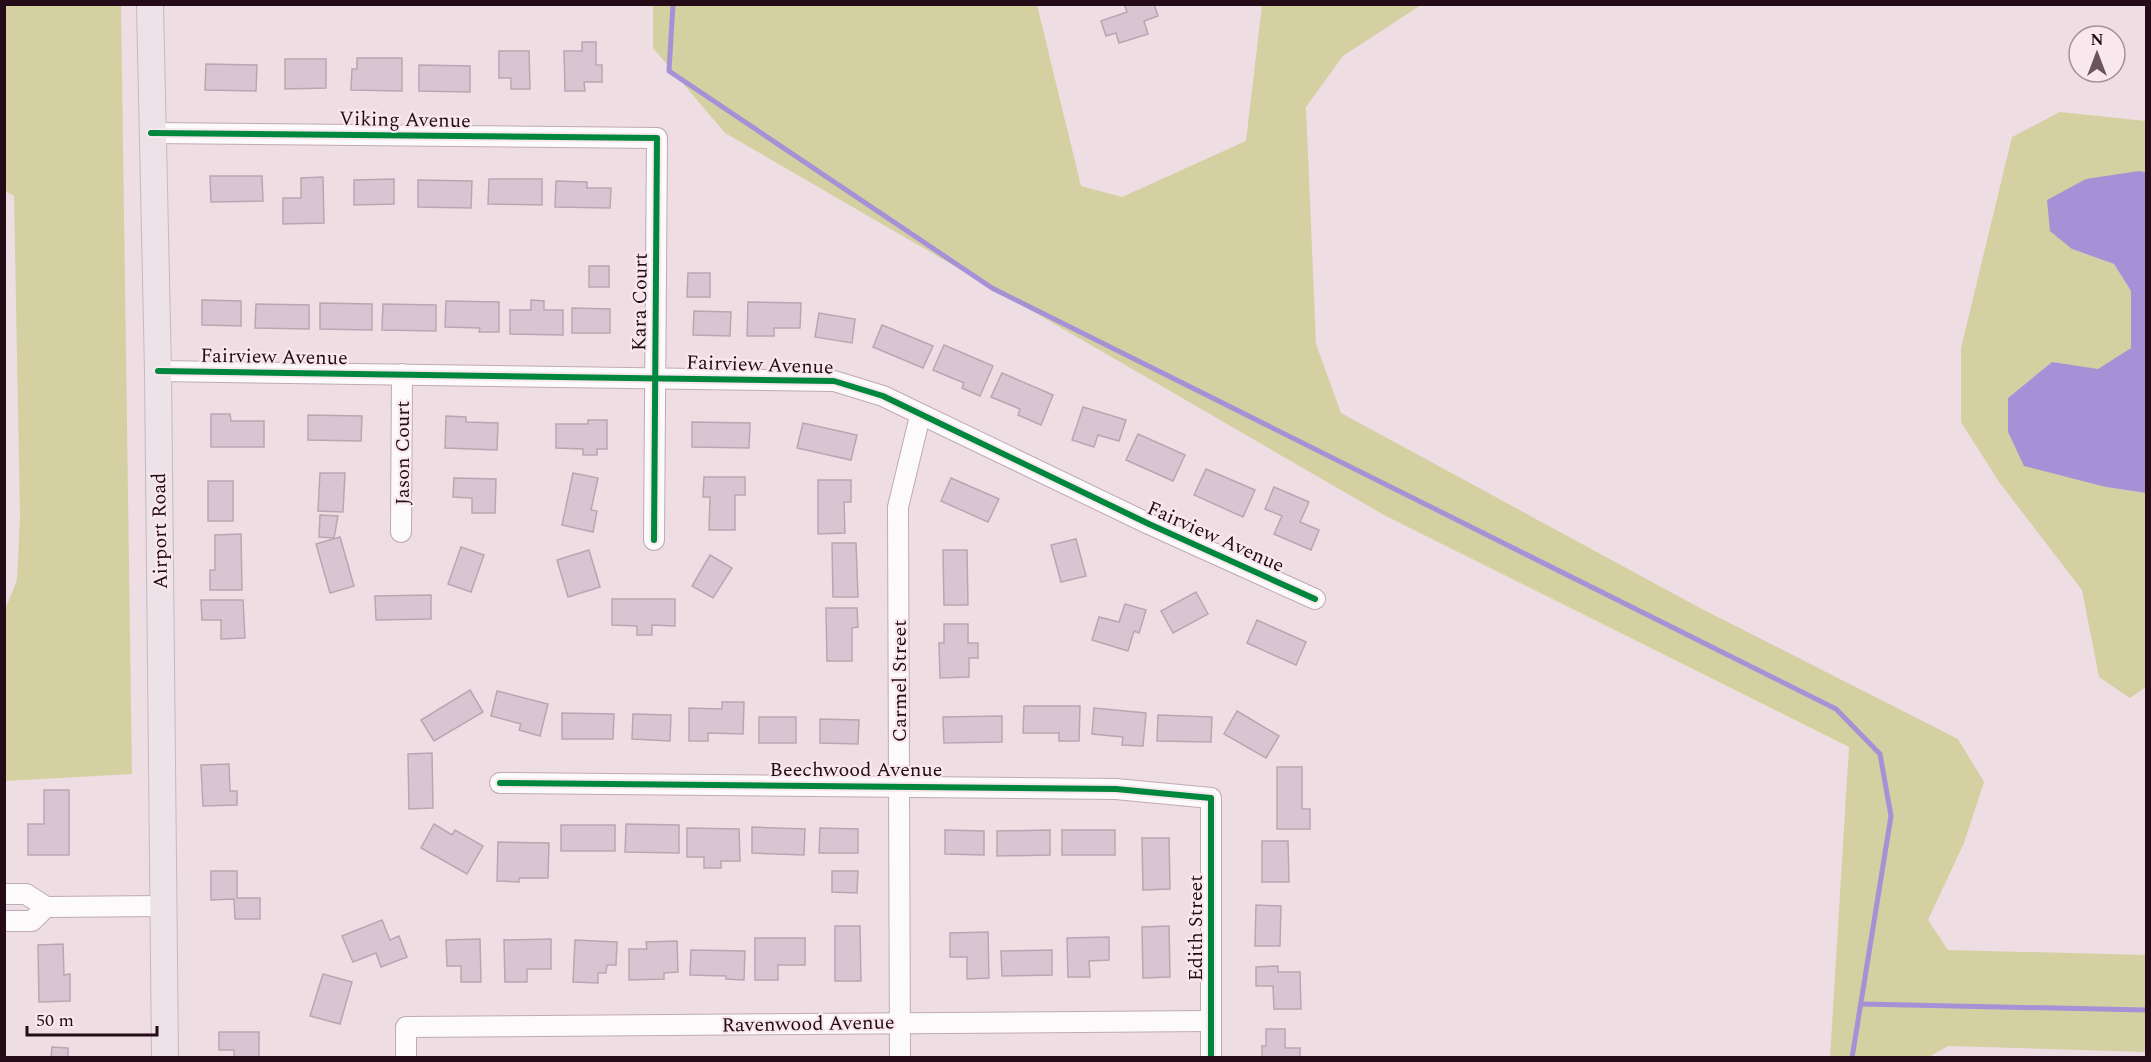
<svg xmlns="http://www.w3.org/2000/svg" width="2151" height="1062" font-family="Spectral,serif">
  <style>
    .green { fill: #d4d0a1 }
    .water { fill: #a691d7 }
    .lines { fill: none; stroke-linecap: round; stroke-linejoin: round }
    .stream { stroke: #a691d7; stroke-width: 5 }
    .building { fill: #d9c5d2; stroke: #b9a6b2; stroke-width: 1.5 }
    .minor-casing { stroke: #c0aab3; stroke-width: 22 }
    .major-casing { stroke: #c5b9be; stroke-width: 28 }
    .minor { stroke: #fdfafb; stroke-width: 20 }
    .major { stroke: #ece2e7; stroke-width: 26 }
    .cycleway-casing { stroke: #f8e8ee; stroke-width: 10 }
    .cycleway { stroke: #00873e; stroke-width: 6 }
    .labels { text-anchor: middle; stroke-width: 4.5; stroke-linejoin: round; paint-order: stroke }
    .street-label { font-size: 20px; fill: #250b17; stroke: #f8e8ee }
  </style>
  <rect width="100%" height="100%" fill="#efdde4"/>
  <g class="green">
    <polygon points="5,4 121,5 132,774 5,781 5,610 17,580 20,516 14,196 4,190"/>
    <polygon points="653,5 1037,5 1081,186 1122,197 1246,141 1262,5 1421,5 1343,56 1306,107 1316,344 1341,413 1700,608 1958,739 1984,782 1964,843 1928,920 1948,950 2146,955 2146,1052 1948,1046 1929,1057 1830,1057 1849,747 1384,515 725,133 653,48"/>
    <polygon points="2060,112 2146,121 2146,172 2139,171 2072,249 2114,264 2131,291 2131,348 2098,370 2052,362 2008,398 2106,487 2146,493 2146,687 2130,698 2099,677 2082,590 1999,482 1961,422 1961,348 2012,137"/>
  </g>
  <polygon class="water" points="2139,171 2146,172 2146,493 2106,487 2024,466 2008,432 2008,398 2052,362 2098,369 2131,348 2131,291 2114,264 2072,249 2050,231 2047,200 2086,179"/>
  <g class="lines">
    <g class="stream">
      <polyline points="673,4 669,71 992,288 1836,709 1880,754 1891,816 1852,1058"/>
      <polyline points="1861,1004 2146,1010"/>
    </g>
  </g>
  <g class="building">
    <polygon points="1124,4 1154,4 1158,16 1144,21 1148,34 1119,43 1116,33 1106,36 1101,21 1127,12"/>
    <polygon points="582,42 596,42 596,65 602,65 602,82 584,82 585,91 565,91 564,51 582,51"/>
    <polygon points="499,51 529,51 530,89 511,89 511,78 499,78"/>
    <polygon points="357,58 402,58 402,91 351,90 352,69 357,69"/>
    <polygon points="285,59 326,59 326,88 285,89"/>
    <polygon points="206,64 257,65 256,91 205,90"/>
    <polygon points="419,65 470,66 470,92 419,91"/>
    <polygon points="210,176 262,176 263,201 211,202"/>
    <polygon points="323,177 324,223 283,224 283,198 301,198 301,178"/>
    <polygon points="394,179 394,204 354,205 354,180"/>
    <polygon points="489,179 542,179 542,205 488,204"/>
    <polygon points="418,180 472,181 471,208 418,207"/>
    <polygon points="556,181 587,182 587,188 611,188 610,208 555,207"/>
    <rect x="589" y="266" width="20" height="21"/>
    <polygon points="688,273 710,273 710,297 687,297"/>
    <polygon points="202,300 241,301 241,326 202,325"/>
    <polygon points="531,300 544,301 544,310 563,310 563,335 510,334 510,310 531,310"/>
    <polygon points="446,301 499,302 499,332 479,332 480,328 445,327"/>
    <polygon points="748,302 801,303 800,328 774,328 774,336 747,336"/>
    <polygon points="320,303 372,304 372,330 320,329"/>
    <polygon points="256,304 309,305 309,329 255,328"/>
    <polygon points="383,304 436,305 436,331 382,330"/>
    <polygon points="572,308 610,309 610,333 572,333"/>
    <polygon points="694,311 731,312 730,336 693,335"/>
    <polygon points="819,313 855,319 852,343 815,337"/>
    <polygon points="882,325 933,346 923,368 873,347"/>
    <polygon points="944,345 993,366 980,396 962,388 964,383 933,370"/>
    <polygon points="1002,373 1053,395 1041,425 1018,415 1020,409 991,397"/>
    <polygon points="1083,407 1126,420 1119,441 1098,435 1094,447 1072,440"/>
    <polygon points="211,414 230,414 231,421 264,421 264,447 211,447"/>
    <polygon points="308,415 362,416 361,441 308,440"/>
    <polygon points="446,416 466,417 466,422 498,423 497,450 445,448"/>
    <polygon points="588,420 607,420 607,449 597,449 597,455 583,455 583,449 556,448 556,424 588,424"/>
    <polygon points="692,422 750,423 749,448 692,447"/>
    <polygon points="803,423 857,435 851,460 797,448"/>
    <polygon points="1138,434 1185,455 1173,481 1126,460"/>
    <polygon points="1206,469 1255,490 1243,517 1194,495"/>
    <polygon points="320,473 345,473 343,512 318,511"/>
    <polygon points="573,473 598,478 591,510 597,511 593,532 562,525"/>
    <polygon points="704,477 745,477 745,495 735,495 735,530 709,530 710,497 703,497"/>
    <polygon points="454,478 496,479 495,513 472,513 472,498 453,497"/>
    <polygon points="951,478 999,499 988,522 941,501"/>
    <polygon points="818,480 851,480 851,502 844,502 845,533 818,534"/>
    <rect x="208" y="481" width="25" height="40"/>
    <polygon points="1274,487 1309,502 1300,522 1319,530 1311,550 1274,534 1282,516 1265,509"/>
    <polygon points="320,515 338,516 334,538 319,537"/>
    <polygon points="241,534 242,590 210,590 210,570 215,570 215,535"/>
    <polygon points="340,537 354,586 330,593 316,544"/>
    <polygon points="1076,539 1086,576 1061,582 1051,545"/>
    <polygon points="832,543 856,543 858,597 833,597"/>
    <polygon points="461,547 484,555 471,592 448,584"/>
    <polygon points="589,550 600,587 568,597 557,560"/>
    <polygon points="943,550 967,550 968,605 944,605"/>
    <polygon points="710,555 732,568 713,598 692,586"/>
    <polygon points="1196,592 1208,614 1173,633 1161,611"/>
    <polygon points="431,595 431,619 376,620 375,596"/>
    <polygon points="612,599 675,599 675,626 652,625 652,635 637,635 637,626 612,625"/>
    <polygon points="201,600 243,600 245,638 221,639 221,620 202,620"/>
    <polygon points="1125,604 1146,610 1139,633 1134,631 1128,651 1092,640 1099,617 1119,622"/>
    <polygon points="826,608 857,608 858,627 852,628 852,661 827,661"/>
    <polygon points="1257,620 1306,642 1296,665 1247,643"/>
    <polygon points="944,624 968,624 968,643 978,643 978,658 969,658 969,677 940,678 939,643 944,643"/>
    <polygon points="470,690 483,712 434,741 421,720"/>
    <polygon points="497,691 548,704 540,736 519,730 521,724 491,716"/>
    <polygon points="722,702 744,702 743,734 708,733 708,741 689,741 689,708 722,709"/>
    <polygon points="1024,706 1080,706 1079,741 1059,741 1059,733 1023,733"/>
    <polygon points="1094,708 1146,713 1143,746 1122,745 1123,737 1092,734"/>
    <polygon points="1237,711 1279,736 1266,758 1224,734"/>
    <polygon points="562,713 614,714 613,739 562,739"/>
    <polygon points="633,714 671,715 670,741 632,739"/>
    <polygon points="1158,715 1212,717 1211,742 1157,741"/>
    <polygon points="1002,716 1002,742 944,743 943,717"/>
    <rect x="759" y="717" width="37" height="26"/>
    <polygon points="820,719 859,720 858,744 820,743"/>
    <polygon points="432,753 433,808 409,809 408,754"/>
    <polygon points="229,764 230,791 237,791 237,805 203,806 201,765"/>
    <polygon points="1277,767 1302,767 1302,809 1310,809 1310,829 1277,829"/>
    <polygon points="44,790 69,790 69,855 28,855 28,824 44,824"/>
    <polygon points="434,824 452,835 455,830 483,846 467,874 421,848"/>
    <polygon points="626,824 679,825 679,853 625,852"/>
    <rect x="561" y="825" width="54" height="26"/>
    <polygon points="752,827 805,829 804,855 752,853"/>
    <polygon points="687,828 739,829 740,861 721,861 721,868 704,868 704,857 687,857"/>
    <polygon points="820,828 858,829 858,853 819,853"/>
    <polygon points="945,830 984,831 984,855 945,854"/>
    <polygon points="1050,830 1050,855 997,856 997,831"/>
    <rect x="1062" y="830" width="53" height="25"/>
    <polygon points="1142,838 1169,838 1170,889 1143,890"/>
    <polygon points="1262,841 1288,841 1289,882 1262,882"/>
    <polygon points="498,842 549,843 548,878 519,878 519,882 497,881"/>
    <polygon points="211,871 237,871 237,898 260,898 260,919 235,919 234,899 211,900"/>
    <polygon points="832,871 858,871 857,893 832,892"/>
    <polygon points="1256,905 1281,906 1280,946 1255,946"/>
    <polygon points="382,920 390,940 399,936 407,957 381,967 376,953 353,962 342,936"/>
    <polygon points="835,926 860,926 861,981 835,981"/>
    <polygon points="1169,926 1170,977 1143,978 1142,927"/>
    <polygon points="988,932 989,978 967,979 967,957 950,957 950,933"/>
    <polygon points="1109,937 1109,960 1089,961 1090,977 1068,977 1067,938"/>
    <polygon points="755,938 805,938 805,965 778,965 778,980 755,980"/>
    <polygon points="480,939 481,982 461,982 461,966 447,966 446,940"/>
    <polygon points="551,939 551,969 527,969 527,982 505,982 504,940"/>
    <polygon points="575,940 617,942 616,965 607,965 606,973 598,973 598,983 573,982"/>
    <polygon points="677,941 678,972 664,973 664,979 629,980 629,949 647,949 646,942"/>
    <polygon points="63,944 64,975 70,974 70,1001 39,1002 38,945"/>
    <polygon points="691,950 745,951 744,980 726,979 726,976 690,975"/>
    <polygon points="1052,950 1052,975 1002,976 1001,951"/>
    <polygon points="1278,966 1278,972 1300,972 1301,1009 1274,1009 1273,986 1256,986 1256,967"/>
    <polygon points="323,974 352,982 340,1024 310,1016"/>
    <polygon points="1266,1029 1285,1029 1285,1048 1300,1048 1300,1058 1262,1058 1262,1046 1266,1046"/>
    <polygon points="219,1032 259,1032 259,1058 234,1058 234,1050 219,1050"/>
    <polygon points="52,1047 68,1048 68,1058 51,1058"/>
  </g>
  <g class="lines">
    <g class="minor-casing">
      <g id="minor">
        <polyline points="151,133 657,138 654,540"/>
        <polyline points="158,371 834,381 883,396 1149,524 1315,599"/>
        <polyline points="401,532 402,374"/>
        <polyline points="500,783 1116,789 1211,798 1211,1058"/>
        <polyline points="4,894 26,894 46,907 164,906"/>
        <polyline points="4,921 32,921 46,907"/>
        <polyline points="406,1058 406,1027 1211,1021"/>
        <polyline points="900,1058 898,507 920,416"/>
      </g>
    </g>
    <g class="major-casing">
      <polyline id="major" points="150,4 158,371 165,1058"/>
    </g>
    <use href="#minor" class="minor"/>
    <use href="#major" class="major"/>
    <g class="cycleway-casing">
      <g id="cycleway">
        <polyline points="151,133 657,138 654,540"/>
        <polyline points="158,371 834,381 883,396 1149,524 1315,599"/>
        <polyline points="500,783 1116,789 1211,798 1211,1058"/>
      </g>
    </g>
    <use href="#cycleway" class="cycleway"/>
  </g>
  <g class="labels">
    <g class="street-label">
      <text transform="translate(405 119) rotate(1)" y="7">Viking Avenue</text>
      <text transform="translate(639 302) rotate(-89)" y="7">Kara Court</text>
      <text transform="translate(274 356) rotate(1)" y="7">Fairview Avenue</text>
      <text transform="translate(760 364) rotate(2)" y="7">Fairview Avenue</text>
      <text transform="translate(402 453) rotate(-90)" y="7">Jason Court</text>
      <text transform="translate(159 531) rotate(-91)" y="7">Airport Road</text>
      <text transform="translate(1216 536) rotate(24)" y="7">Fairview Avenue</text>
      <text transform="translate(899 681) rotate(-90)" y="7">Carmel Street</text>
      <text x="856" y="776">Beechwood Avenue</text>
      <text transform="translate(1195 928) rotate(-90)" y="7">Edith Street</text>
      <text transform="translate(808 1023) rotate(-1)" y="7">Ravenwood Avenue</text>
    </g>
  </g>
  <rect width="2151" height="1062" fill="none" stroke="#250b17" stroke-width="12"/>
  <g transform="translate(2097 54)"><circle r="28" fill="#f8e8ee" stroke="#a49098" stroke-width="1.5"/>
  <path d="M0-4.5L10 22L0 15L-10 22Z" fill="#6c545f"/>
  <text y="-9" font-size="16" font-weight="bold" text-anchor="middle" fill="#250b17">N</text>
  </g>
  <path d="M27 1026v9h130v-9" fill="none" stroke="#250b17" stroke-width="3"/>
  <text x="36" y="1026" font-size="18" fill="#250b17" stroke="#f8e8ee" stroke-width="4.5" paint-order="stroke">50 m</text>
</svg>
